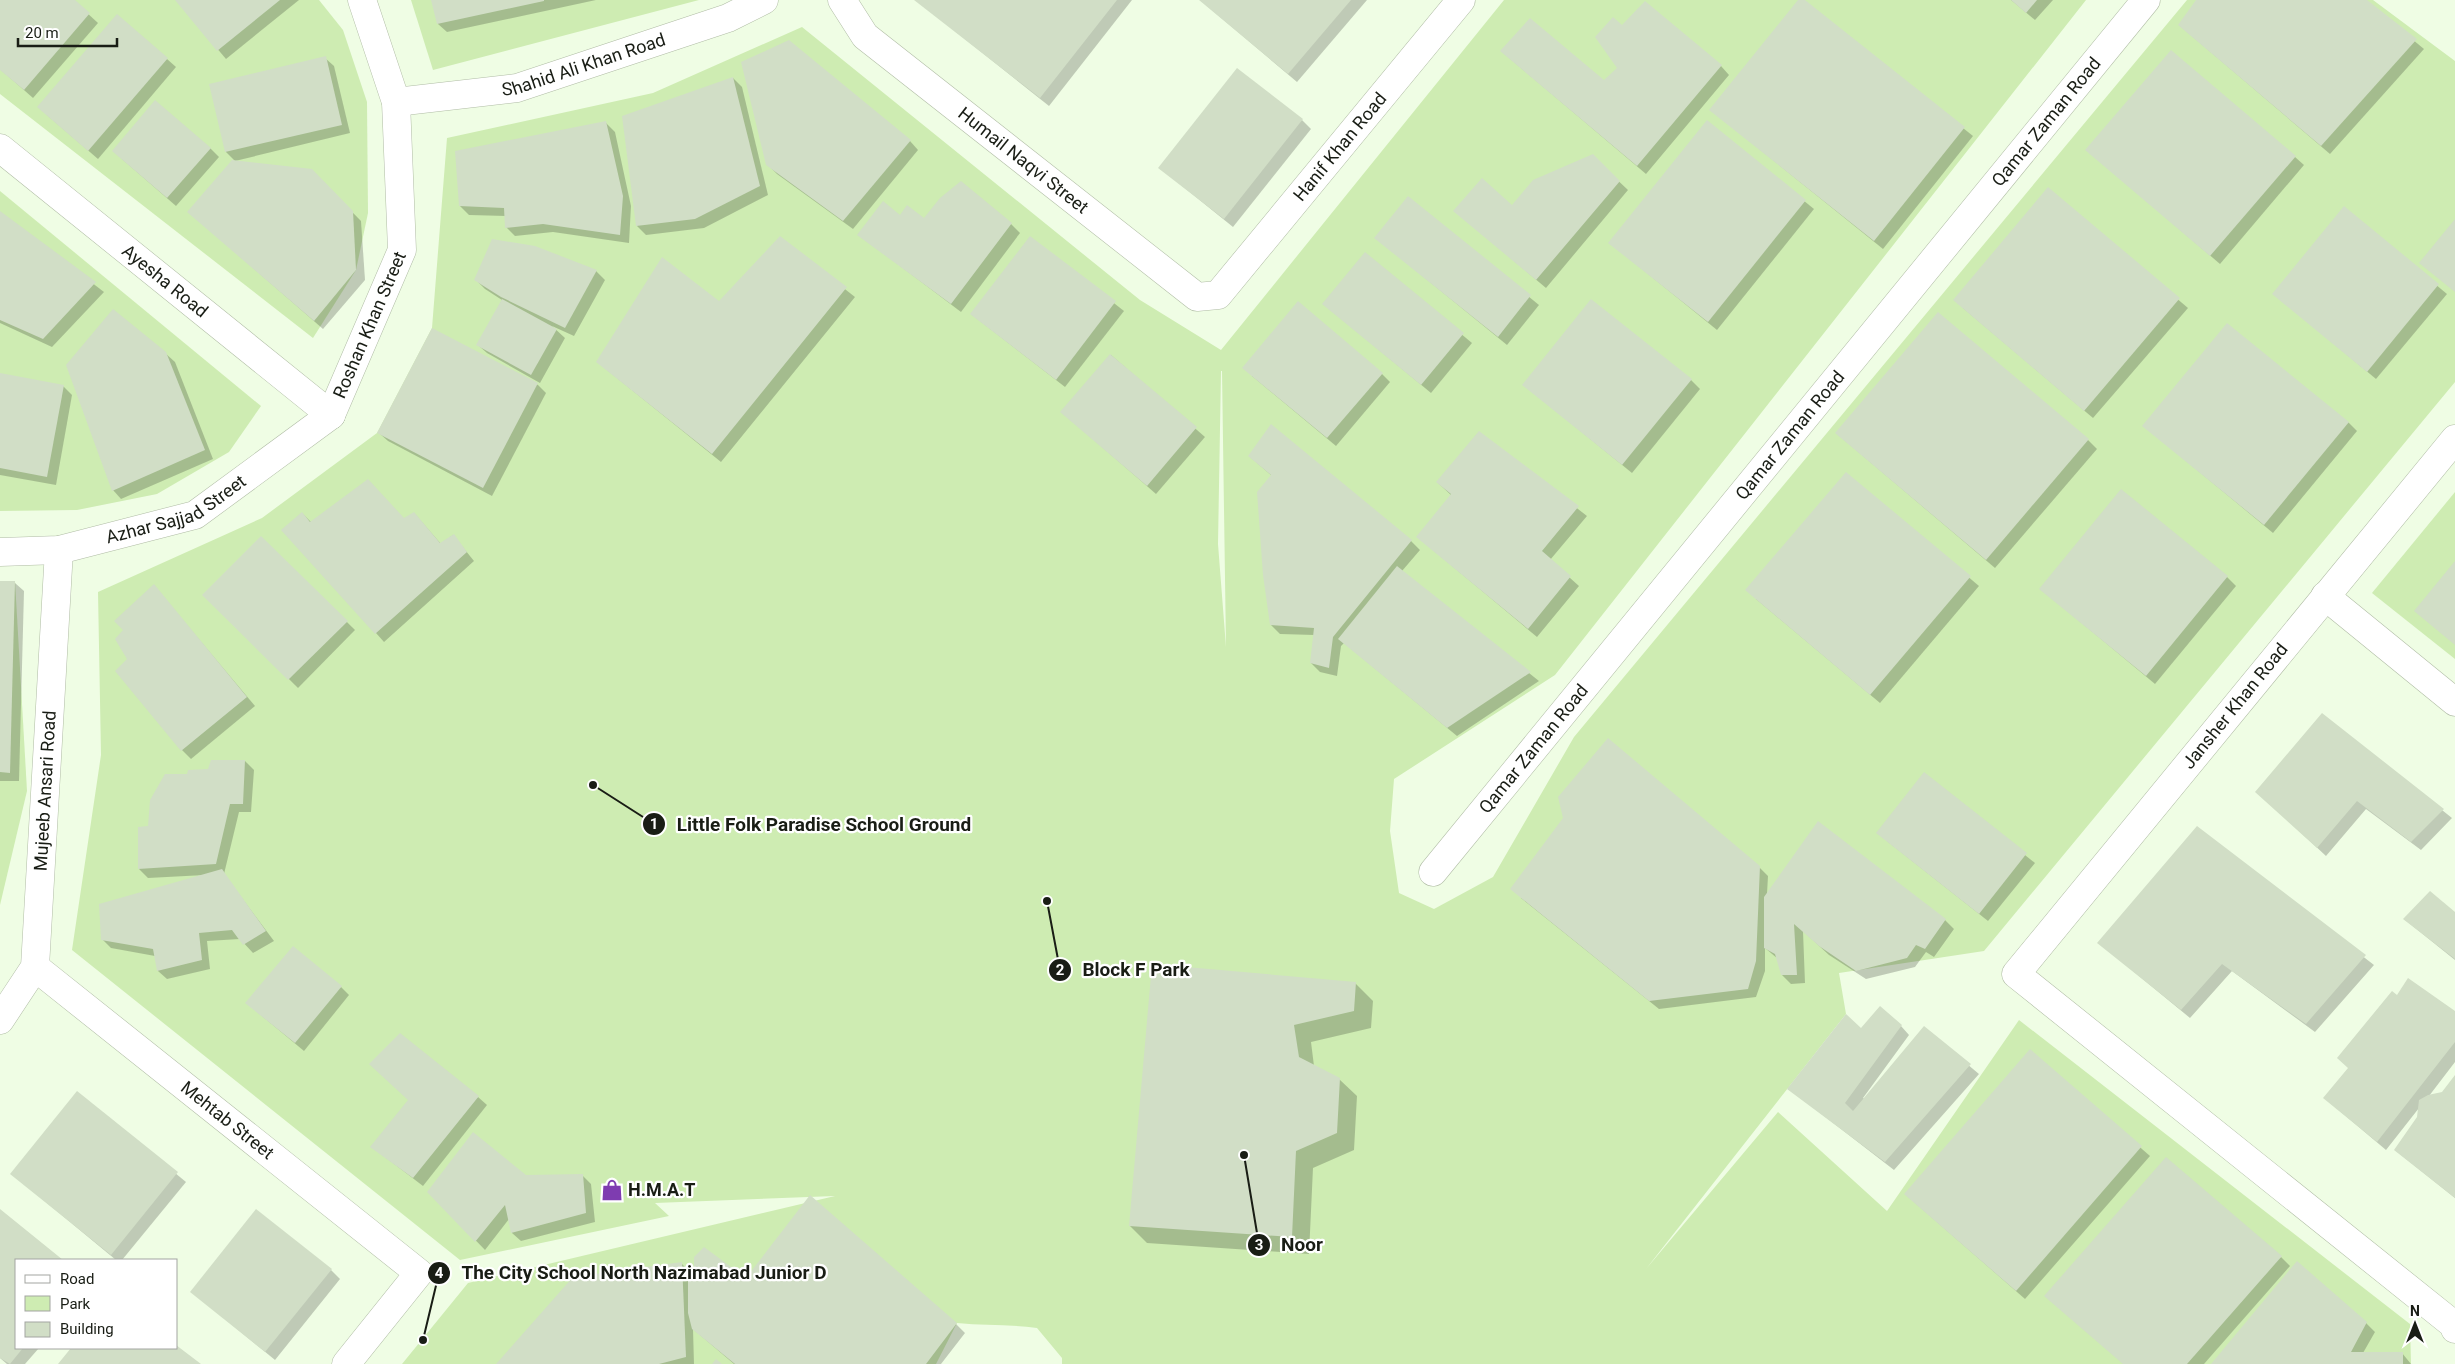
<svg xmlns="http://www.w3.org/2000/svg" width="2455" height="1364" font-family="Roboto,sans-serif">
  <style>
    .green { fill: #ceecb2; fill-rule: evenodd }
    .shadow { fill: #0003 }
    .building { fill: #d1dec6 }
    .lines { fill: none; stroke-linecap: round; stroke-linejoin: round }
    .minor-casing { stroke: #b0bca5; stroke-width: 29 }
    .minor { stroke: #fff; stroke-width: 28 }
    .labels { text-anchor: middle; stroke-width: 4.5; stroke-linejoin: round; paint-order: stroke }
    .street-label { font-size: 18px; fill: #191d15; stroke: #fff }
    .poi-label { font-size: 18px; font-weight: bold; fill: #191d15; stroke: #fff; text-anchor: start }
    .leader { fill: none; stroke: #191d15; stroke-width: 2 }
    .callout-dot { fill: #191d15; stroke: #fff; stroke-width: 2 }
    .mark-label { font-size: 15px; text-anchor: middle; font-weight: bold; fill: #fff }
    .callout-label { font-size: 19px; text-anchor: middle; font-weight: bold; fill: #191d15; stroke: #fff; stroke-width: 4.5; stroke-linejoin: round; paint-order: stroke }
  </style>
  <rect width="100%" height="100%" fill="#effde4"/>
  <g class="green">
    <polygon points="0,0 319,0 343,30 367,102 368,213 356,270 313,338 0,94"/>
    <polygon points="411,0 699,0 433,70"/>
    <path d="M1504,0H2086L1555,675L1394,779L1390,831L1399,893L1434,909L1493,877L1574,737L2187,0H2373L2455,61V382L1984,951L1839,973L1846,1014L1646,1269L1778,1112L1887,1211L2019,1020L2410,1324L2411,1364H1062V1358L1037,1328C1010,1324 984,1326 957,1323L936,1364H402L468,1283L835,1196L655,1203L669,1216L460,1260L72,950L101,755L98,592L262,518L377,433L432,328L447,138L653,93L802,27L1140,300L1221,350ZM1221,371H1222L1226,647L1218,544Z"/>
    <polygon points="0,191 261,406 229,452 157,494 77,510 0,511"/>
    <polygon points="2455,492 2455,659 2372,593"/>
    <polygon points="0,581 15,581 27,791 0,905"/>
  </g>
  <g class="shadow">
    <polygon points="0,0 73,0 98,23 33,98 0,69"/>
    <polygon points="176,0 299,0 226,59"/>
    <polygon points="432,0 596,0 447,32 438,24"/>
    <polygon points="916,0 1132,0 1049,106"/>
    <polygon points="1200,0 1367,0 1297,82"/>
    <polygon points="1800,0 1803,0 1973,136 1883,249 1711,110"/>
    <polygon points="2011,0 2053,0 2035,20"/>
    <polygon points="2198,0 2365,0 2424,49 2330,154 2179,25"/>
    <polygon points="1622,27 1721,66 1729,75 1646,174 1501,51 1604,82 1619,68"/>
    <polygon points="325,58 334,66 350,133 235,161 226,152 210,85"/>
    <polygon points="167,59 176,67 98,159 47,115"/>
    <polygon points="733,78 742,87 768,195 704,228 646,235 637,226"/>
    <polygon points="1302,120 1311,129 1233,227 1160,168"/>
    <polygon points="1707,122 1814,209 1717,330 1610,243"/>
    <polygon points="606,123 615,132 631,206 629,243 553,232 515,236 506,227 506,216 469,215 460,206"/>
    <polygon points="910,141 918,150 853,229 777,174 768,165"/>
    <polygon points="210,148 219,157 176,206 122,159"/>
    <polygon points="2087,150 2295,157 2304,165 2220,264"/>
    <polygon points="1592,156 1628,190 1546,288 1455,211 1512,207"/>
    <polygon points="311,170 361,221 365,280 323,329 189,212"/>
    <polygon points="2048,189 2188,308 2093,418 1963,308"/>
    <polygon points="1409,198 1539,305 1507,345 1376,238"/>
    <polygon points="2344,208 2447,294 2376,379 2274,294"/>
    <polygon points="0,212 104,292 52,347 0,323"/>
    <polygon points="901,217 1011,224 1020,233 961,312 858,234"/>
    <polygon points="1030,237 1124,311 1065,387 971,314"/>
    <polygon points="780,238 855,297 721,462 607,370 719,303"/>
    <polygon points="1365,254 1472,343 1431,393 1324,304"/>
    <polygon points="596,271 605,280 574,336 552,326 565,338 540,383 487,353 478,345 502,300 485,289 476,280"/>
    <polygon points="433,330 538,385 546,393 492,496 388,441 379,433"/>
    <polygon points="165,353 175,362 213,459 121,499 113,490"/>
    <polygon points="1111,355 1205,437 1156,494 1062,412"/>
    <polygon points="1382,374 1390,382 1336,446 1252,376"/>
    <polygon points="0,375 63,386 72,395 56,485 0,475"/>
    <polygon points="1691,380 1700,389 1632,473 1524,385"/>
    <polygon points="2348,422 2357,431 2273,533 2144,426"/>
    <polygon points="1479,432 1587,516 1550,560 1579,586 1537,637 1427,545 1452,496 1437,482"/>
    <polygon points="1836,433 2088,440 2097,449 1995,568"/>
    <polygon points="1249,456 1411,541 1420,550 1402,571 1539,681 1457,736 1344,643 1341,646 1337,676 1320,672 1311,663 1314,635 1280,634 1271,625 1272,476"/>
    <polygon points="1846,473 1979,586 1880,703 1756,599"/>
    <polygon points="302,513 311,522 404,519 414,513 441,544 453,535 474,561 384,642 376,633"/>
    <polygon points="261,537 355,630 298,688 204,595"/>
    <polygon points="2227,577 2236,586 2155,684 2041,589"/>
    <polygon points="0,583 15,583 24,591 19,781 0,781"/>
    <polygon points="154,586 255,706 191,759 182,750 129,659"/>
    <polygon points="2323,715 2452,818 2421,850 2366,809 2326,856 2266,800"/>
    <polygon points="245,761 254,770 251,812 239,812 224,874 274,941 253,953 240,939 207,941 210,969 167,979 158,971 155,956 111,948 102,939 205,875 148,878 139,869 139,828 149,827 188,775"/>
    <polygon points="1924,774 2035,863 1988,921 1887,841"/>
    <polygon points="2197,828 2374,965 2315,1032 2232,971 2190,1018 2099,943"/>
    <polygon points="1759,867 1768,876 1767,894 1945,920 1954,929 1934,957 1926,952 1915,967 1866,979 1829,955 1803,931 1805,983 1791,984 1782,975 1778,959 1765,948 1765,971 1756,997 1659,1009 1521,898"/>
    <polygon points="2455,914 2455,960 2404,919"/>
    <polygon points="1153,965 1355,983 1373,1001 1371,1028 1311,1042 1314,1066 1339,1079 1357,1096 1354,1150 1313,1168 1309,1254 1147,1243 1130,1226"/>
    <polygon points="341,987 349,995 304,1051 256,1011"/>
    <polygon points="2398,996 2455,1012 2455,1062 2429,1096 2443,1094 2455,1077 2455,1198 2395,1150 2418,1118 2419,1108 2386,1150 2334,1106 2349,1069"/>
    <polygon points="1901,1026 1909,1035 1863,1098 1865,1099 1924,1028 1979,1074 1894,1170 1788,1088 1862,1029"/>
    <polygon points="2030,1051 2150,1156 2025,1299 1905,1194"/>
    <polygon points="78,1093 186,1182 122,1260 116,1260 12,1174"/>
    <polygon points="478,1097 487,1105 423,1186 372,1147"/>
    <polygon points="582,1175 591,1184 595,1222 521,1241 512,1233 509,1219 485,1250 429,1192 526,1176"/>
    <polygon points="0,1211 61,1260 16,1260 16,1348 39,1348 25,1364 7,1364 0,1358"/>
    <polygon points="2281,1257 2290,1266 2204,1364 2124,1364"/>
    <polygon points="681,1263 690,1272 690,1278 746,1279 956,1324 965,1333 941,1364 734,1364 693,1329 694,1364 497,1364 573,1278"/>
    <polygon points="331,1270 340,1279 275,1360 192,1292"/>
    <polygon points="2366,1323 2375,1332 2363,1353 2402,1353 2411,1364 2213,1364"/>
    <polygon points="72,1348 176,1348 198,1364 59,1364"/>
  </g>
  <g class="building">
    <polygon points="0,0 75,0 90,13 24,90 0,70"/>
    <polygon points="175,0 280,0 217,51"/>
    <polygon points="431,0 544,0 544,1 437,24"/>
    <polygon points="914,0 1117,0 1040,98"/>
    <polygon points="1199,0 1351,0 1288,74"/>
    <polygon points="1798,0 1805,0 1965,127 1874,241 1709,110"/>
    <polygon points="2011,0 2037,0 2026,13"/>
    <polygon points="2196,0 2367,0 2417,39 2321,146 2178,25"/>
    <polygon points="1645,1 1722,65 1637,166 1500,51 1530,18 1604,80 1617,68 1595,37 1613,17 1622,25"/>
    <polygon points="117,14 168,58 88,151 37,107"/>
    <polygon points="789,40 911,140 843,221 766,165 741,62"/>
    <polygon points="2171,50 2296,156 2210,256 2085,150"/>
    <polygon points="326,56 342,125 225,152 209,84"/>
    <polygon points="1237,68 1303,119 1224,219 1158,168"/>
    <polygon points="733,77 760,186 695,219 636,226 622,116"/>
    <polygon points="155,100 211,148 167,198 112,151"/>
    <polygon points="1707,120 1806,200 1708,322 1608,243"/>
    <polygon points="606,121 623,196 620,235 543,224 505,228 504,208 459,206 455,151"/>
    <polygon points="1593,154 1620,181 1536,280 1453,211 1482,178 1512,205 1533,180"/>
    <polygon points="232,160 312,169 353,211 356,270 314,321 187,212"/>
    <polygon points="961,181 1012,223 951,304 857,235 883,201 900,215 907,205 924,218 940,198"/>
    <polygon points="2048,187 2180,298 2084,411 1953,300"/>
    <polygon points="1408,196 1531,295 1498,337 1374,238"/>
    <polygon points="2344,206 2439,284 2367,372 2272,294"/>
    <polygon points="0,211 96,282 43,339 0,320"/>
    <polygon points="2455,219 2455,292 2419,263"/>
    <polygon points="780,236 847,287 712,454 596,362 662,257 719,301"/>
    <polygon points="1030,236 1116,301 1056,380 970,314"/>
    <polygon points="492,239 535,246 597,270 565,328 501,297 474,280"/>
    <polygon points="1365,252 1464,333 1421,385 1322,304"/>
    <polygon points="502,299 557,329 531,375 476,345"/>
    <polygon points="1591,299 1692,379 1622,465 1522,385"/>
    <polygon points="1298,301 1383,373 1327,438 1242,368"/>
    <polygon points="113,309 166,352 205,450 112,491 66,365"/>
    <polygon points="1938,312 2089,439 1986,560 1835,433"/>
    <polygon points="2227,323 2349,422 2264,525 2142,426"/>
    <polygon points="432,328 538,383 483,488 377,433"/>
    <polygon points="1110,354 1197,427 1147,486 1060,412"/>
    <polygon points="0,373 64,385 47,477 0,468"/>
    <polygon points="1271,424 1412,540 1333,637 1329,668 1310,663 1314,628 1270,625 1263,575 1257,492 1271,475 1248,456"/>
    <polygon points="1479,431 1579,506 1542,551 1571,576 1528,629 1416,537 1451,494 1436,482"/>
    <polygon points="1846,472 1971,576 1870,695 1745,590"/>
    <polygon points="368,479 404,518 414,512 440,543 454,534 467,552 375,634 281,530 302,512 310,522"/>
    <polygon points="2121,489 2228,576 2146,676 2039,589"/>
    <polygon points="261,536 348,621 288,680 202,595"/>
    <polygon points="2455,561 2455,645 2414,611"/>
    <polygon points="1397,566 1531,672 1447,728 1338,639"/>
    <polygon points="0,581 15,581 10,773 0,772"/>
    <polygon points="154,584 247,697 181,751 115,671 127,659 115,639 123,630 114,621"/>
    <polygon points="2322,713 2444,809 2411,842 2357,801 2317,848 2255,792"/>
    <polygon points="1608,738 1760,866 1756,961 1748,989 1649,1001 1510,889 1563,818 1558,797"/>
    <polygon points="211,760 245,760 243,804 230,804 216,864 138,869 138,827 148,826 150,800 165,774 187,774 188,770 208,769"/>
    <polygon points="1924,772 2027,853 1979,914 1876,833"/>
    <polygon points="1818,821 1946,919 1925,949 1916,945 1907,958 1856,971 1819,946 1794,924 1797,975 1781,975 1775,954 1764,948 1764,897"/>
    <polygon points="2197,826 2366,955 2306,1024 2222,964 2181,1010 2097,943"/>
    <polygon points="222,869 266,931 243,945 232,930 199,933 202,960 157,971 153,949 101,940 99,904"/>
    <polygon points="2430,891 2455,912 2455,959 2403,919"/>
    <polygon points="293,946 342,986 295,1043 245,1003"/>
    <polygon points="1152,964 1356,982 1354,1011 1294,1025 1299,1057 1340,1078 1337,1133 1296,1151 1292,1237 1129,1226"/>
    <polygon points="2408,978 2455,1011 2455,1042 2377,1142 2323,1098 2348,1068 2337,1058 2392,991 2397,995"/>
    <polygon points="1880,1006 1902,1025 1845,1103 1853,1111 1924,1026 1971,1064 1885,1162 1787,1089 1846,1014 1861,1028"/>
    <polygon points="400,1033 479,1096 413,1178 370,1147 408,1100 369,1064"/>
    <polygon points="2030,1049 2142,1146 2016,1291 1904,1194"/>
    <polygon points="2455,1075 2455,1198 2394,1150 2417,1117 2419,1100 2428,1095 2442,1092"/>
    <polygon points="77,1091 178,1172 111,1255 10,1174"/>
    <polygon points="473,1132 526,1175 583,1174 586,1213 511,1233 505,1205 475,1242 427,1192"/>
    <polygon points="2166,1157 2282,1256 2187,1364 2123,1364 2044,1296"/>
    <polygon points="810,1195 957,1323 926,1364 735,1364 692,1329 688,1313 688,1280 694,1270 694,1257 704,1247 746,1278"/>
    <polygon points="0,1209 63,1260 16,1260 16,1348 23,1348 10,1364 0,1358"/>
    <polygon points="256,1209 332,1269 265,1352 190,1292"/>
    <polygon points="2297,1261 2367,1322 2351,1352 2403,1352 2403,1364 2211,1364"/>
    <polygon points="682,1262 686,1357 659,1364 496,1364 573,1277"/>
    <polygon points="176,1345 201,1364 58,1364 71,1348 176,1348"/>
    <polygon points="716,1359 722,1364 712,1364"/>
  </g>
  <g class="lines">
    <g class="minor-casing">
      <g id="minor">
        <path id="s1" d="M842,0L865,36L1197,297L1218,295L1461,0"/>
        <path id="s2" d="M396,102L517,88L728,18L764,0"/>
        <path id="s3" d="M0,148L331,415"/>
        <path id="s4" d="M331,415L402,250L396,102L362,0"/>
        <polyline points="2455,439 2016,974 2454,1325 2455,1329"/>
        <path id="s5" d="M0,552L59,550L195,515L331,415"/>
        <polyline points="2325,596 2455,702"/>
        <path id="s6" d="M1433,872L2146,0"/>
        <path id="s7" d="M35,967L419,1273L346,1364"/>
        <path id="s8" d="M0,1020L35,967L59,550"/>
      </g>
    </g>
    <use href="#minor" class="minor"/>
  </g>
  <defs>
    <g id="shop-bare" transform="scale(1.725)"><path d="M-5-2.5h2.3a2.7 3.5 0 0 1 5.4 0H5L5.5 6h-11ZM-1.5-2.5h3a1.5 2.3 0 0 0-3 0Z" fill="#7e3cb0" stroke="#fff" stroke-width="2.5" paint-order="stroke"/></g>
  </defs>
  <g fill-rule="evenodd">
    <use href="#shop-bare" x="612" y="1190"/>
  </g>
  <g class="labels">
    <g class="street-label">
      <text dy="6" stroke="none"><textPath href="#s2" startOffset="192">Shahid Ali Khan Road</textPath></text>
      <text dy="6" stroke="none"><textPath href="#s6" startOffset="969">Qamar Zaman Road</textPath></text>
      <text dy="6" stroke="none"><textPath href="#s1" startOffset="678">Hanif Khan Road</textPath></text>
      <text dy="6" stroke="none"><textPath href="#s1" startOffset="244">Humail Naqvi Street</textPath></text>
      <text dy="6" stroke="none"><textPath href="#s3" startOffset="212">Ayesha Road</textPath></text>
      <text dy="6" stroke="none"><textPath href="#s4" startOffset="98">Roshan Khan Street</textPath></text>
      <text dy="6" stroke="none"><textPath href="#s6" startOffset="564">Qamar Zaman Road</textPath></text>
      <text dy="6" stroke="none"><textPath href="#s5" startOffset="184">Azhar Sajjad Street</textPath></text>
      <text transform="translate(2235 706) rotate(-51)" y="6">Jansher Khan Road</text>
      <text dy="6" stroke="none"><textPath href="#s6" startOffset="159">Qamar Zaman Road</textPath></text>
      <text dy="6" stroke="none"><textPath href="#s8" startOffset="240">Mujeeb Ansari Road</textPath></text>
      <text dy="6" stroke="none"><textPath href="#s7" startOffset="246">Mehtab Street</textPath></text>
    </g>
    <g class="poi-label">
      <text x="628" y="1196">H.M.A.T</text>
    </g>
  </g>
  <path class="leader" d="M593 785L654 824M1047 901L1060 970M1244 1155L1259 1245M423 1340L439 1273"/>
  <g class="callout-dot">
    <circle cx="593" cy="785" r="5"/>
    <circle cx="1047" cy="901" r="5"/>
    <circle cx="1244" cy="1155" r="5"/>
    <circle cx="423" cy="1340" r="5"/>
    <circle cx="654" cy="824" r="12"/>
    <circle cx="1060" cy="970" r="12"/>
    <circle cx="1259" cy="1245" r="12"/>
    <circle cx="439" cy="1273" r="12"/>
  </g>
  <g class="mark-label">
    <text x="654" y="829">1</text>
    <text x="1060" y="975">2</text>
    <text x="1259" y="1250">3</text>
    <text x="439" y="1278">4</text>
  </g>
  <g class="callout-label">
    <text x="824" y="831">Little Folk Paradise School Ground</text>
    <text x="1136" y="976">Block F Park</text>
    <text x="1302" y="1251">Noor</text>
    <text x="644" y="1279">The City School North Nazimabad Junior D</text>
  </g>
  <rect x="15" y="1259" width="162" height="90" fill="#ffffff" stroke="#a3a5a1"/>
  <rect x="25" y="1275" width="25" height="8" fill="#ffffff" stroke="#a3a5a1"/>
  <text x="60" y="1284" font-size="15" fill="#191d15">Road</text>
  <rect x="25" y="1296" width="25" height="15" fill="#ceecb2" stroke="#a3a5a1"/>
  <text x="60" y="1309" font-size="15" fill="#191d15">Park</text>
  <rect x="25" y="1322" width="25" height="15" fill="#d1dec6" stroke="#a3a5a1"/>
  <text x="60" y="1334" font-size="15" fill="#191d15">Building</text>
  <g transform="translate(2415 1324)" stroke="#ffffff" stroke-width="4" paint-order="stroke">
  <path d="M0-4L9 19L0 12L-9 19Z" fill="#191d15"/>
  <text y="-8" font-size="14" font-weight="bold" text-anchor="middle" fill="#191d15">N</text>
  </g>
  <path d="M18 38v8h99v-8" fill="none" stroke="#191d15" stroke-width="2.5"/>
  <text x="25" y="38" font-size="15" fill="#191d15" stroke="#ffffff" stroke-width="4" paint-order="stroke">20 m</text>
</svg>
